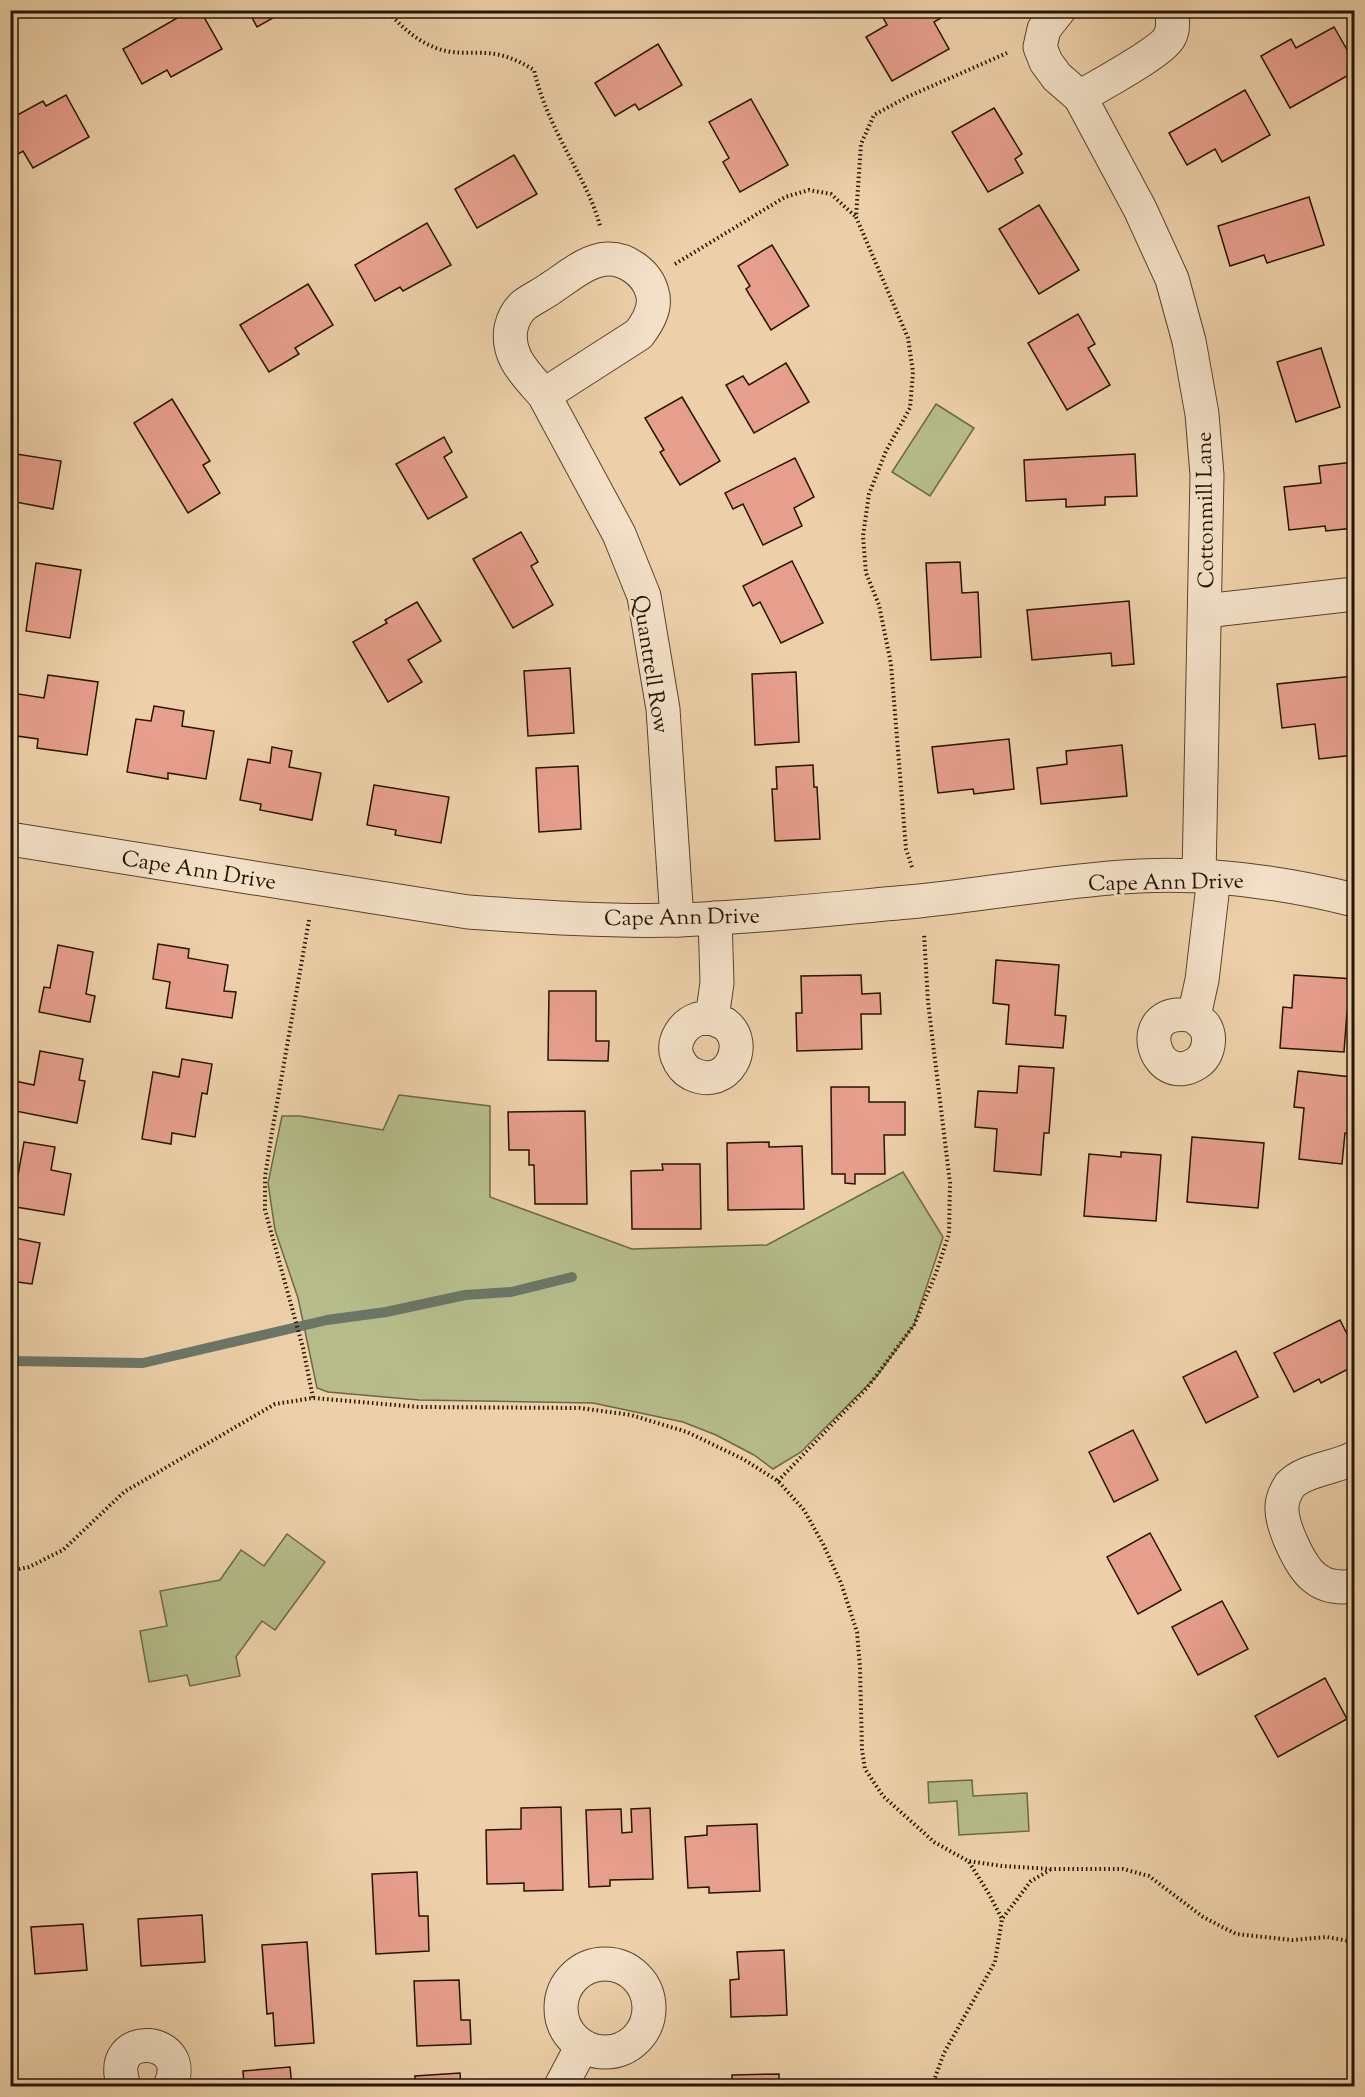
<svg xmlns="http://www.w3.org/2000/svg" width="1365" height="2097" font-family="'Sorts Mill Goudy',serif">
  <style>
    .green { fill: #b5bc8a; stroke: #6d6846; stroke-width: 1.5 }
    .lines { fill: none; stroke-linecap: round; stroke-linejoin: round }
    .stream { stroke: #6b7667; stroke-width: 10 }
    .building { fill: #e79f8d; stroke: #251502; stroke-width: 1.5 }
    .minor-casing { stroke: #57442c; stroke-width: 35 }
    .path { stroke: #251502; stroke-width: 4; stroke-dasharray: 1.5 3; stroke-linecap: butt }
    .minor { stroke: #f3e0c7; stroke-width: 33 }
    .labels { text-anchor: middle; stroke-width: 5; stroke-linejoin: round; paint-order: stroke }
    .street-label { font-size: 22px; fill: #251502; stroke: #f3e0c7 }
  </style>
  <rect width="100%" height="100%" fill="#edd0a9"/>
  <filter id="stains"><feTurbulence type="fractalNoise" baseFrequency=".00333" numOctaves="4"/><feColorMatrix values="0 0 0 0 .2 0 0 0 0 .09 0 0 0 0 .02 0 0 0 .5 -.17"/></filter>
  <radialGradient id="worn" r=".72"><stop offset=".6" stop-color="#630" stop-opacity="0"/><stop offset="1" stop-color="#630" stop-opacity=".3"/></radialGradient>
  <g class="green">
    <polygon points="936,404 974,428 930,496 892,472"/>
    <polygon points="399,1095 490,1106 490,1197 632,1249 767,1245 903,1172 943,1237 914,1325 877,1376 801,1452 773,1469 754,1455 716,1435 683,1422 593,1403 419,1400 328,1392 317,1388 298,1298 275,1230 268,1183 282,1116 300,1116 383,1130"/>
    <polygon points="287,1534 325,1562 275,1630 262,1621 236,1657 240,1676 190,1686 187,1675 149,1682 140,1631 167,1626 160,1591 220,1580 241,1550 264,1566"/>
    <polygon points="972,1780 973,1796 1027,1793 1029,1831 959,1835 957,1801 929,1803 928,1782"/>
  </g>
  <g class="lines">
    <polyline class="stream" points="10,1361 143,1363 327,1320 386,1312 465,1295 511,1292 572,1277"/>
  </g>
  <g class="building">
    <polygon points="191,10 200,10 222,49 171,77 167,70 142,84 123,49"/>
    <polygon points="248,10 287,10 257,27"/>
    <polygon points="879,10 937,10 941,18 934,22 949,49 892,81 866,37 887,25"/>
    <polygon points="1334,27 1354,62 1354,72 1290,108 1261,56 1291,39 1296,48"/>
    <polygon points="658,44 682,85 639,110 635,104 615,116 595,83"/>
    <polygon points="1245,90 1270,135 1222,162 1215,149 1187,165 1169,133"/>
    <polygon points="66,95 89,137 33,168 23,151 10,159 10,119 43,101 46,106"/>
    <polygon points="751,99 788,165 740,192 723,162 729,158 709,122"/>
    <polygon points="994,108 1022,154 1015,159 1023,173 988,192 952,132"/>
    <polygon points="514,155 537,194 477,228 455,189"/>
    <polygon points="1309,197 1324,245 1267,263 1264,255 1230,266 1218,226"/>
    <polygon points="1039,205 1079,270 1039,294 999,229"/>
    <polygon points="427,223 451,265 403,291 400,287 375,301 355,265"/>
    <polygon points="772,245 809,306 771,330 746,289 750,286 738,266"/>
    <polygon points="308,284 333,325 295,348 299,354 269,372 240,325"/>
    <polygon points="1078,314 1095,344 1088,348 1110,385 1067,410 1028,343"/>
    <polygon points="1321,348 1340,407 1296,422 1277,362"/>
    <polygon points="786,363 809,402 754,433 726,385 743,376 749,385"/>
    <polygon points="682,397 720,461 680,485 660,452 664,450 645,418"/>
    <polygon points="172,399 210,461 203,465 220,493 188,513 134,423"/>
    <polygon points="444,437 452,452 444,457 467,497 428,519 396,464"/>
    <polygon points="10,453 61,461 53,509 10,501"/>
    <polygon points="1135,454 1137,496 1105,497 1105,505 1066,507 1066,499 1026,501 1024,460"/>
    <polygon points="795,458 814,497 794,508 802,526 763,545 743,504 733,509 725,493"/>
    <polygon points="1354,462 1354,528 1326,531 1325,526 1289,530 1284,487 1321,483 1319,466"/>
    <polygon points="521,532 538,562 531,566 553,605 513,628 473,559"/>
    <polygon points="792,561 823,623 781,643 760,602 753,606 743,586"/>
    <polygon points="960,562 962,593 978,592 981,657 931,660 926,563"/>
    <polygon points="36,563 81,570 70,638 26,631"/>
    <polygon points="1129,601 1134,664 1112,666 1111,653 1032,660 1027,610"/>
    <polygon points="417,602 441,641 408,660 422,682 388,702 353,642 387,623 385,620"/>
    <polygon points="570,668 574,733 528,736 524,671"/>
    <polygon points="796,672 799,742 755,745 752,674"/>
    <polygon points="48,675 98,682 87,755 37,748 38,739 10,735 12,693 44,698"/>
    <polygon points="1354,676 1354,755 1319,759 1315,724 1282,728 1277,684"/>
    <polygon points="154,706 184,711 182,726 214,731 206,779 168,773 168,779 127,772 136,719 151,721"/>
    <polygon points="1009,739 1014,789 974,794 973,789 938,793 932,747"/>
    <polygon points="1122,745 1127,796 1041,804 1037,768 1067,764 1066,751"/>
    <polygon points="272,747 292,751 289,767 321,773 312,820 260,810 261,804 240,800 248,759 270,763"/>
    <polygon points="813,765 814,787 817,787 820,839 775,841 772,789 777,789 776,767"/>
    <polygon points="578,766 581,829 539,832 536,768"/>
    <polygon points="374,785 449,797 441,843 395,835 396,830 367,825"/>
    <polygon points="10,920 18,922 11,957 10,956"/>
    <polygon points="158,944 189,949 188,958 228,965 224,991 236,992 232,1018 166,1008 170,982 153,979"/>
    <polygon points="58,945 93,952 86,994 95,996 90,1022 39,1012 44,987 50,988"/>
    <polygon points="996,960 1059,965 1055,1015 1066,1016 1063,1048 1006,1044 1009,1005 993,1003"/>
    <polygon points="861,975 862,994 880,993 881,1014 861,1014 862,1049 797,1051 796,1013 802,1013 801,976"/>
    <polygon points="1294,975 1354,979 1352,1012 1347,1012 1344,1052 1280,1048 1283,1007 1292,1008"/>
    <polygon points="549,991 596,991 596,1041 609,1041 608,1061 548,1060"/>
    <polygon points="40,1051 83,1059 79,1080 85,1081 77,1123 10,1110 10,1080 34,1085"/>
    <polygon points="182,1059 212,1064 207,1094 202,1093 195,1137 172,1133 171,1144 142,1139 153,1072 179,1077"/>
    <polygon points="1019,1066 1054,1068 1049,1133 1044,1133 1041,1175 994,1171 997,1129 975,1127 978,1091 1017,1093"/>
    <polygon points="1298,1071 1351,1077 1348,1108 1354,1109 1354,1134 1345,1133 1342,1164 1299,1159 1304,1108 1294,1107"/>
    <polygon points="831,1087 869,1087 869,1102 905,1102 905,1135 884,1135 885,1174 855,1174 855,1184 845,1183 845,1174 832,1174"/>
    <polygon points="585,1111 587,1204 535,1204 534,1165 529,1165 529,1150 509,1150 508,1112"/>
    <polygon points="1192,1137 1264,1143 1258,1208 1187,1202"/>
    <polygon points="24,1142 55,1147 51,1170 71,1174 64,1215 10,1206 10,1173 18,1175"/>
    <polygon points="769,1142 769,1147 802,1146 804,1209 728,1210 727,1143"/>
    <polygon points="1121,1152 1161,1155 1156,1221 1084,1216 1089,1154 1121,1157"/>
    <polygon points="662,1164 700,1164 701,1229 632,1229 631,1171 663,1170"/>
    <polygon points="10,1237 40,1243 32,1284 10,1281"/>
    <polygon points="1340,1320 1354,1348 1354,1366 1321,1383 1319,1379 1294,1392 1274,1353"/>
    <polygon points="1236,1351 1258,1397 1206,1423 1183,1377"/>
    <polygon points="1133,1430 1158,1480 1114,1502 1089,1452"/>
    <polygon points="1150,1533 1181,1590 1138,1614 1107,1557"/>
    <polygon points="1222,1601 1248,1649 1198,1675 1172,1627"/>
    <polygon points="1325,1678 1347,1719 1278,1757 1255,1716"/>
    <polygon points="561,1807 563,1890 524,1891 524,1883 487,1884 486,1830 521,1829 521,1808"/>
    <polygon points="650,1808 653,1879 610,1880 610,1886 589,1887 586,1810 621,1809 622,1833 632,1832 631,1809"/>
    <polygon points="757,1824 760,1891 709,1893 709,1887 688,1888 685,1837 707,1835 707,1826"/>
    <polygon points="417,1872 419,1916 428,1916 429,1951 376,1954 372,1874"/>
    <polygon points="202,1915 205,1962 141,1966 138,1919"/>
    <polygon points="83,1924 87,1970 35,1974 31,1927"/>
    <polygon points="307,1942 314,2043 275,2046 273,2013 267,2014 262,1945"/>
    <polygon points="784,1950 787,2015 731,2017 730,1980 739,1979 737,1952"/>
    <polygon points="459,1980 461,2020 470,2020 471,2044 417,2046 414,1981"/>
    <polygon points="290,2067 292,2086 244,2086 243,2071"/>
    <polygon points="460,2073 461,2086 415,2086 415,2076"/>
    <polygon points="779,2074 779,2086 732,2086 732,2075"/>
  </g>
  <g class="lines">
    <g class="minor-casing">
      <g id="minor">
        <polyline points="1059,10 1044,29 1040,47 1046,62 1057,77 1080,97 1140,209 1172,279 1189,341 1202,414 1207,475 1199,876"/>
        <path d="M1080,97C1098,86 1160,53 1169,38C1174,30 1173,19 1171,10"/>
        <path d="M544,395C527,375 506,357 511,328C513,319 517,311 524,305C532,299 543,294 551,288C568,277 587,260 607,259C626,258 647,273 652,292C657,307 648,322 639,334L544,395L619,534L644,596L663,709L677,920"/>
        <polyline points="1205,611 1354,594"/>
        <path d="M10,839L468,912C538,917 610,922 680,920C760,917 840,908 919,901C987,894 1054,882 1122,877C1201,871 1278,881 1354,900"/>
        <path d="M1194,1016C1197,1019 1201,1022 1204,1025C1212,1036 1209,1055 1197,1063C1154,1092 1128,1003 1194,1016L1202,980L1214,877"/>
        <path d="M712,1018C716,1020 721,1022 725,1024C751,1044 728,1091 692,1074C684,1070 680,1064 677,1056C672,1041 683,1024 698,1019C702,1018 708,1019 712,1018L717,983L715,918"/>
        <path d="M1354,1458C1336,1468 1303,1470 1290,1485C1286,1491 1282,1499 1282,1507C1281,1525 1300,1567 1315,1578C1326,1587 1341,1588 1354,1586"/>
        <circle cx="605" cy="2008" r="44"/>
        <path d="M124,2086C103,2028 194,2036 170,2086"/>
        <polyline points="561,2086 582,2046"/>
      </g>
    </g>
    <g class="path">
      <path d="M386,10C401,26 417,42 439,49C459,56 480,50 500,55C512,58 523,63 534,70C539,92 547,112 557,132C572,164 591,192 600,226"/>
      <polyline points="675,264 785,197 809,190 831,194 856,217"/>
      <polyline points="912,867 906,849 891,664 879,605 866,573 863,536 869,494 886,451 910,408 913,372 908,338 856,217 861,144 874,115 907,97 1007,53"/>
      <polyline points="309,920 271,1138 265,1177 265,1210 303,1348 313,1398"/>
      <polyline points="778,1481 867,1388 914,1325 936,1273 949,1234 950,1183 928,1002 924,933"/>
      <polyline points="10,1571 29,1567 63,1550 124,1492 275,1404 313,1398 419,1407 580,1408 631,1415 687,1432 743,1459 778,1481 804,1510 823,1544 841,1583 857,1632 860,1667 862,1750 865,1769 883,1796 934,1842 968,1861 1002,1866 1051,1869 1123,1869 1149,1876 1203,1917 1236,1934 1292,1940 1327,1937 1354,1942"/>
      <polyline points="969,1862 989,1894 1002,1919"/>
      <polyline points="932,2086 944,2053 995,1962 1002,1919 1031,1881 1050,1870"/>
    </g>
    <use href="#minor" class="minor"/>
  </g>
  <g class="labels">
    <g class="street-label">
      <text transform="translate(1204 510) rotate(-91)" y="8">Cottonmill Lane</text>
      <text transform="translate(652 664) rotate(81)" y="8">Quantrell Row</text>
      <text transform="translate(199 869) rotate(9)" y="8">Cape Ann Drive</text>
      <text transform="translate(1166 881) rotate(-1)" y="8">Cape Ann Drive</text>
      <text transform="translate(682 916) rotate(-1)" y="8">Cape Ann Drive</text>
    </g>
  </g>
  <rect width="1365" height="2097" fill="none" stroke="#edd0a9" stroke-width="36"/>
  <rect x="12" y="12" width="1341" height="2073" fill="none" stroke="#251502" stroke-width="3"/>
  <rect x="18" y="18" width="1329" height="2061" fill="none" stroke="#251502" stroke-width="1.5"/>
  <rect width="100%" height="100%" filter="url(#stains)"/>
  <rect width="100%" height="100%" fill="url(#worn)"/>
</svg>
